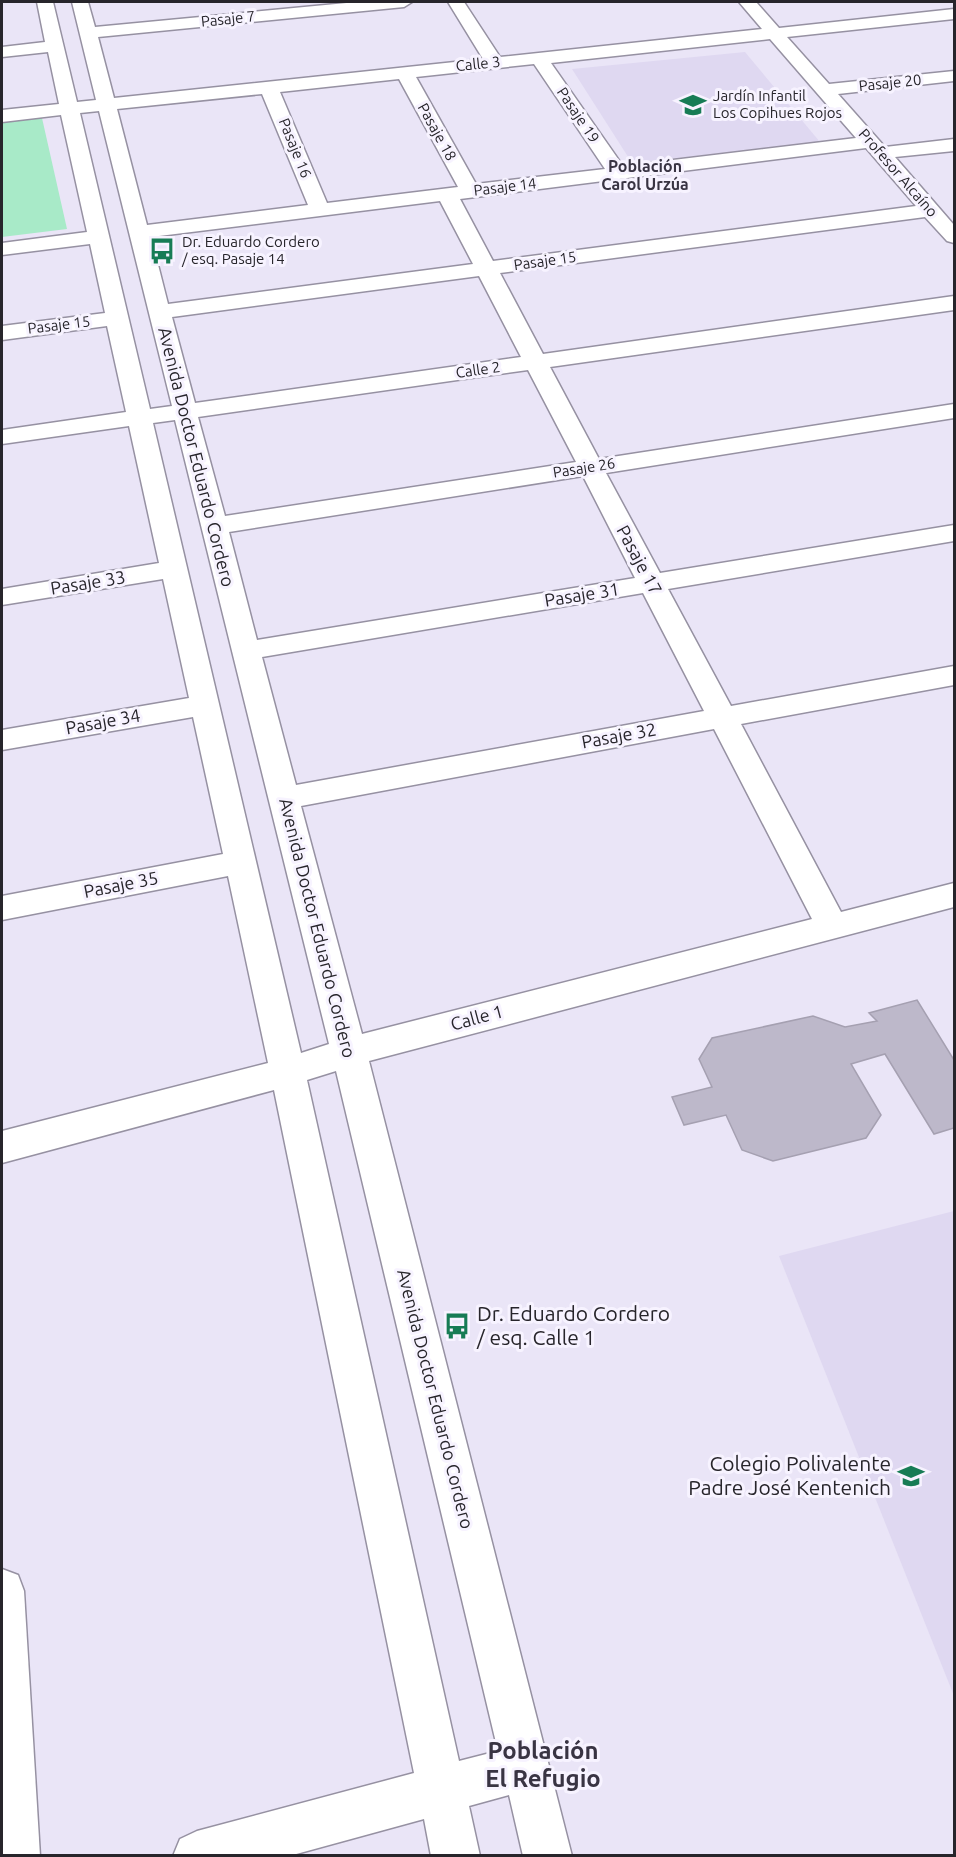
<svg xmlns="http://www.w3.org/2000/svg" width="956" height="1857" font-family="Ubuntu,sans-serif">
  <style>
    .built { fill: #dfd8f1 }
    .green { fill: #a8eac8 }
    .building { fill: #bdb8ca; stroke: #a5a0b1; stroke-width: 1.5 }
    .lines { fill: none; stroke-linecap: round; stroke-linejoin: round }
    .minor-casing { stroke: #9691a2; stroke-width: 3 }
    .minor { fill: #fff; fill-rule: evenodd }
    .labels { text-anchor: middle; stroke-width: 6; stroke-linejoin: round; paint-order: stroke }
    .far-street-label { font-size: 15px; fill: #27252b; stroke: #f7f3ff }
    .far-poi-label { font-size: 15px; fill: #27252b; stroke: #f7f3ff; text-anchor: start }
    .far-neighbourhood-label { font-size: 16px; font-weight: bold; fill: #393443; stroke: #f7f3ff }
    .street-label { font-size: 18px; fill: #27252b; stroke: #f7f3ff }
    .near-poi-label { font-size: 21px; fill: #27252b; stroke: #f7f3ff; text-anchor: start }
    .near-neighbourhood-label { font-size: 24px; font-weight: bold; fill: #393443; stroke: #f7f3ff }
  </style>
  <rect width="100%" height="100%" fill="#eae5f7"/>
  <g class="built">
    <polygon points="745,52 820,142 632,163 572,69"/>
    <polygon points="954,1211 954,1696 779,1256"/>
  </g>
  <polygon class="green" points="42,118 67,229 2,237 2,122"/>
  <polygon class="building" points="917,1000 954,1060 954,1128 934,1134 885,1054 851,1064 881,1115 866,1138 773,1161 742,1150 726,1115 684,1125 672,1097 712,1087 699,1059 712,1038 813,1016 845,1027 877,1021 869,1013"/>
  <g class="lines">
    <g class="minor-casing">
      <g id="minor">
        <path d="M37,2H53L77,102L96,100L72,2H88L95,27L357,2H412L404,7L98,37L114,98L483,59L448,2H464L500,57L762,29L739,2H756L779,28L954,9V19L787,37L829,84L954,71V81L838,94L885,147L954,139V151L895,157L954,225V243L947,241L925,217L500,273L543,354L954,296V310L550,367L599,459L954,404V418L606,473L660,573L954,525V541L668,589L731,706L954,666V685L741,724L841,912L954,883V907L369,1061L572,1856H523L509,1795L469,1806L480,1856H431L424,1819L289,1856H173L180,1839L197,1831L414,1773L274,1090L2,1163V1131L268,1063L228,876L2,920V896L223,854L193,717L2,750V730L189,698L163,579L2,605V589L159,563L129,426L2,444V430L126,412L107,326L2,340V326L105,313L90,244L2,255V243L87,232L61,115L2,122V110L59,104L48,52L2,57V47L45,42ZM770,39L856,138L623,166L551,63ZM534,64L605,169L476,184L416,77ZM399,79L458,187L327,203L280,92ZM262,94L308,205L147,225L117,109ZM99,111L172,406L150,409L80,113ZM866,148L916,206L493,261L460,199ZM440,201L473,264L168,304L151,237ZM479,276L521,357L195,403L172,317ZM528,370L576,462L225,516L198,417ZM175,420L329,1044L301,1053L153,423ZM583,476L635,578L257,640L229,532ZM643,593L704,711L296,785L262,657ZM714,729L812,919L362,1034L301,806ZM336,1071L498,1751L459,1761L307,1080Z"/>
        <polygon points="2,1569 18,1575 24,1591 40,1856 2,1856"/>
      </g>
    </g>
    <use href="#minor" class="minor"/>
  </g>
  <defs>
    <g id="school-bare" transform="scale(2.07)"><path d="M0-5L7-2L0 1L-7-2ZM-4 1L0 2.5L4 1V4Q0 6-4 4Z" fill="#177c55" stroke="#f7f3ff" stroke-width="2.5" paint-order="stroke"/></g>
    <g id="bus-bare" transform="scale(2.07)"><path d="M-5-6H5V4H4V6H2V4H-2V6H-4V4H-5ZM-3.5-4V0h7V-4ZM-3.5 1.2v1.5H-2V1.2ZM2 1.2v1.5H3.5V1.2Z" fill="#177c55" stroke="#f7f3ff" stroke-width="2.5" paint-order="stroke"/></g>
  </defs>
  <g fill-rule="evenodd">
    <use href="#school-bare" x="693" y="105"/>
    <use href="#bus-bare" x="162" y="251"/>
    <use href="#bus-bare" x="457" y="1326"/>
    <use href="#school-bare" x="911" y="1476"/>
  </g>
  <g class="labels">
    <g class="far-street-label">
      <text transform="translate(228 19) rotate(-6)" y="5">Pasaje 7</text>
      <text transform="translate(478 64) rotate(-6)" y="5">Calle 3</text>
      <text transform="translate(890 83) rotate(-6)" y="5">Pasaje 20</text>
      <text transform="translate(578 115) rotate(56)" y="5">Pasaje 19</text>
      <text transform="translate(437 132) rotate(61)" y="5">Pasaje 18</text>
      <text transform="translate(295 148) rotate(68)" y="5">Pasaje 16</text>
      <text transform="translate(898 173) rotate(49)" y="5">Profesor Alcaíno</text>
      <text transform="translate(505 187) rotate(-7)" y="5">Pasaje 14</text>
      <text transform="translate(545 261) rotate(-8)" y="5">Pasaje 15</text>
      <text transform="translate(59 325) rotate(-7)" y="5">Pasaje 15</text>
      <text transform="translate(478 370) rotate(-8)" y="5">Calle 2</text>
      <text transform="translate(584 468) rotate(-9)" y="5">Pasaje 26</text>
    </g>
    <g class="far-poi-label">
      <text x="713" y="101">Jardín Infantil<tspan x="713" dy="17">Los Copihues Rojos</tspan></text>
      <text x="182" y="247">Dr. Eduardo Cordero<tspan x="182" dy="17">/ esq. Pasaje 14</tspan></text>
    </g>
    <g class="far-neighbourhood-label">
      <text x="645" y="172">Población<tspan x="645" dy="18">Carol Urzúa</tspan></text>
    </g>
    <g class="street-label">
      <text transform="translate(196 457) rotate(76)" y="6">Avenida Doctor Eduardo Cordero</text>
      <text transform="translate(639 560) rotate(62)" y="6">Pasaje 17</text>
      <text transform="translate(88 583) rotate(-9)" y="6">Pasaje 33</text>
      <text transform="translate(582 595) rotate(-9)" y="6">Pasaje 31</text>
      <text transform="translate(103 722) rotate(-10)" y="6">Pasaje 34</text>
      <text transform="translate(619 736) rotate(-10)" y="6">Pasaje 32</text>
      <text transform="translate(121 885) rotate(-11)" y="6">Pasaje 35</text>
      <text transform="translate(317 928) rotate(76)" y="6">Avenida Doctor Eduardo Cordero</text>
      <text transform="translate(477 1018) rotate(-15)" y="6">Calle 1</text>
      <text transform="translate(435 1399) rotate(76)" y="6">Avenida Doctor Eduardo Cordero</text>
    </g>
    <g class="near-poi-label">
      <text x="477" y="1321">Dr. Eduardo Cordero<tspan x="477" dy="24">/ esq. Calle 1</tspan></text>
      <text x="891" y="1471" text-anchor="end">Colegio Polivalente<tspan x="891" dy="24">Padre José Kentenich</tspan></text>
    </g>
    <g class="near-neighbourhood-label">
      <text x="543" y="1759">Población<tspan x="543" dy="28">El Refugio</tspan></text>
    </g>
  </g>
  <rect width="956" height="1857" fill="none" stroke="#27252b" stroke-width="6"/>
</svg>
